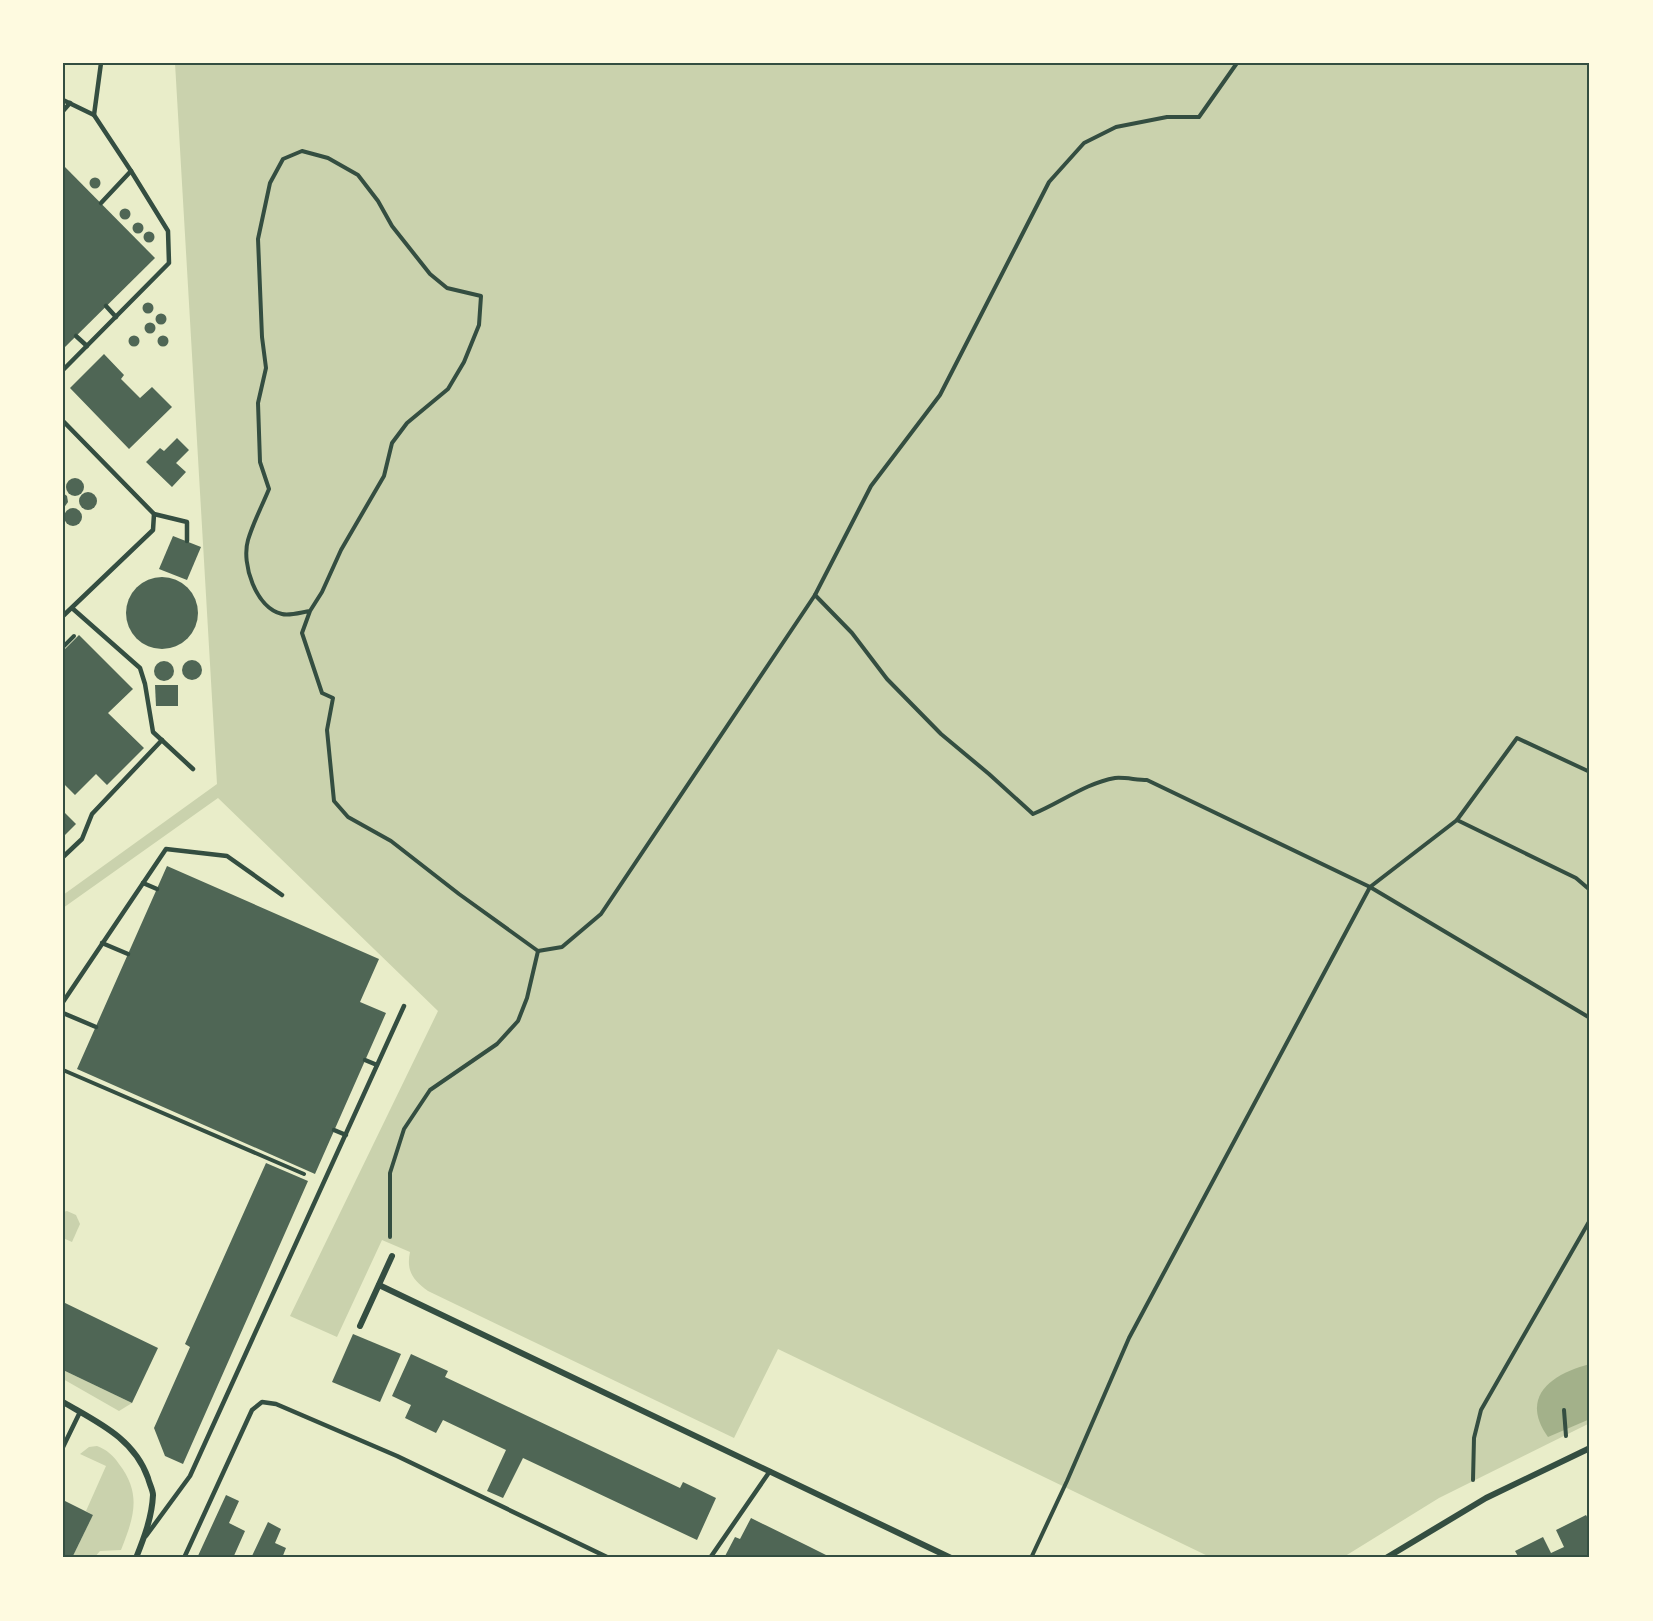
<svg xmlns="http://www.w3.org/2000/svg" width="1653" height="1621" font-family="'Fira Sans',sans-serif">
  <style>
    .green { fill: #cad2ad }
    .water { fill: #a3b18a }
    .building { fill: #4f6655 }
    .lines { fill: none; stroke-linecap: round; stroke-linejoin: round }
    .path { stroke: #344e41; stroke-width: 4 }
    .service { stroke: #344e41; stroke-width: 4.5 }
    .minor { stroke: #344e41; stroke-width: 6 }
    .neatline { fill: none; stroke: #344e41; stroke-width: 2 }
  </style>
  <rect width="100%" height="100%" fill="#e9edc9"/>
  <g class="green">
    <path d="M175,63H1590V1423L1439,1498L1342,1558H1212L778,1349L734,1438L428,1291C413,1280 406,1271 410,1252L382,1240L337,1337L290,1316L438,1011L218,798L63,908V895L217,784Z"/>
    <polygon points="67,1211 76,1215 80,1224 72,1242 63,1238 63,1212"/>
    <polygon points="63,1370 132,1403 119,1411 63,1379"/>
    <path d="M97,1446C107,1450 113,1455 119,1464C142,1494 134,1517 121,1550L100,1551L94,1558H72L93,1515L86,1511L106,1466L80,1454L89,1447Z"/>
  </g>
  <path class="water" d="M1590,1364V1419L1548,1437C1519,1396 1552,1374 1590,1364Z"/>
  <g class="building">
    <polygon points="63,165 155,258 63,349"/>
    <circle cx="95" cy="183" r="5.5"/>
    <circle cx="125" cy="214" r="5.5"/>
    <circle cx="138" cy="228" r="5.5"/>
    <circle cx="149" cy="237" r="5.5"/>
    <circle cx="148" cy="308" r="5.5"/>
    <circle cx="161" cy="319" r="5.5"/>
    <circle cx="150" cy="328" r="5.5"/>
    <circle cx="134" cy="341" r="5.5"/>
    <circle cx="163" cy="341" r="5.5"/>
    <polygon points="104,354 124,375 121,379 140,398 152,387 172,407 129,449 70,388"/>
    <polygon points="177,438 189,450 176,463 186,472 172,487 146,462 160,448 164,451"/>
    <circle cx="75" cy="487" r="9"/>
    <circle cx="88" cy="501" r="9"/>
    <polygon points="63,493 67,496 68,502 63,509"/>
    <circle cx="73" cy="517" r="9"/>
    <polygon points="173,536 201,547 187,580 159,569"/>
    <circle cx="162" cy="613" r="36"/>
    <polygon points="79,635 133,689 108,713 144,748 107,785 96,774 75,795 63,783 63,651"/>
    <circle cx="192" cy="670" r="10"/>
    <circle cx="164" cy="671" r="10"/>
    <polygon points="155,685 178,685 178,706 156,706"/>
    <polygon points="63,811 76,824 63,837"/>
    <polygon points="167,866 379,959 360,1002 386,1013 315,1174 77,1069"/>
    <polygon points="266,1163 308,1181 183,1464 165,1456 154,1428 190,1347 185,1344"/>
    <polygon points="63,1302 158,1348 132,1403 63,1370"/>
    <polygon points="353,1334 401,1354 380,1402 332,1382"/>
    <polygon points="411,1354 448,1371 445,1377 680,1488 683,1482 716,1498 697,1540 523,1458 503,1498 487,1491 506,1450 443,1420 436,1433 405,1418 411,1405 392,1396"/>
    <polygon points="226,1495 239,1501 229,1523 245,1531 233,1558 197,1558"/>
    <polygon points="63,1500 93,1515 72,1558 63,1558"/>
    <polygon points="1586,1515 1590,1522 1590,1558 1519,1558 1515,1551 1543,1537 1551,1553 1564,1547 1556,1530"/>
    <polygon points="751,1518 808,1546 832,1558 724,1558 735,1537 740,1539"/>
    <polygon points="268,1522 281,1529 275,1543 286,1548 282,1558 251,1558"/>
  </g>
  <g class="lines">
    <g class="path">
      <path d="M815,595L852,633L887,679L941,734L989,774L1033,814C1060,803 1086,783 1115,778C1124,777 1137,780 1147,780L1370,887L1590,1018"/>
      <path d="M310,611C302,612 290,616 282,614C256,608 241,564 248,540C253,523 262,506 269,489L260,462L258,403L266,368L262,337L258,239L270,183L283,159L302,151L328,158L358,175L378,201L392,226L430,274L447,288L481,296L479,325L464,362L448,389L407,423L392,443L384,476L341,550L322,592L310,611L302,633L322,693L333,698L327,730L334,801L348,817L391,841L459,894L538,951L562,947L601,914L815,595L871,486L940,395L1049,182L1084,143L1116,127L1167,117H1199L1237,63"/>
      <polyline points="63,647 74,636"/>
      <polyline points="1590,772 1517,738 1457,820 1576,878 1590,890"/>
      <polyline points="63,1070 304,1174"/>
      <polyline points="390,1237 390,1173 404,1129 430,1090 497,1044 518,1021 527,998 538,951"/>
      <polyline points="1564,1410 1566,1436"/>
      <polyline points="1473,1480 1474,1438 1481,1410 1590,1220"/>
      <polyline points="1031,1558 1067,1481 1129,1338 1370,887 1457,820"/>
    </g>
    <g class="service">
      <polyline points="63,100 94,115 131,171 168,231 169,263 63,370"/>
      <polyline points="63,111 70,103"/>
      <polyline points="94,115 101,63"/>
      <polyline points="101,203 131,171"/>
      <polyline points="106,306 116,317"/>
      <polyline points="76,336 87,346"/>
      <polyline points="63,421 154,514 153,530 63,616"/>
      <polyline points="154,514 187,522 187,541"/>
      <polyline points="72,608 140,668 145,684 153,732 193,769"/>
      <polyline points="63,857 82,839 92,814 162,740"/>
      <polyline points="143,883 157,889"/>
      <polyline points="102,943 128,954"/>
      <polyline points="63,1002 166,849 227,856 282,895"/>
      <polyline points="63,1013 96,1027"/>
      <polyline points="365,1060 377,1065"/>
      <polyline points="334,1130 346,1135"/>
      <polyline points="63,1447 80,1412"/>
      <polyline points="146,1536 190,1476 404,1006"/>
      <polyline points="184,1558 252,1410 262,1402 276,1404 397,1456 609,1558"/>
      <polyline points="710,1558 770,1471"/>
    </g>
    <g class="minor">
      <polyline points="379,1285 951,1558"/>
      <polyline points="360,1326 392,1256"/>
      <path d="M63,1402C97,1422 134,1438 148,1478C149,1483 153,1490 153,1495C152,1517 144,1538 136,1558"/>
      <polyline points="1386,1558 1486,1498 1590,1448"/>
    </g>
  </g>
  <rect width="1653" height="1621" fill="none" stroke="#fefae0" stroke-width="129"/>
  <rect x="64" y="64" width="1524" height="1492" class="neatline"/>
</svg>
